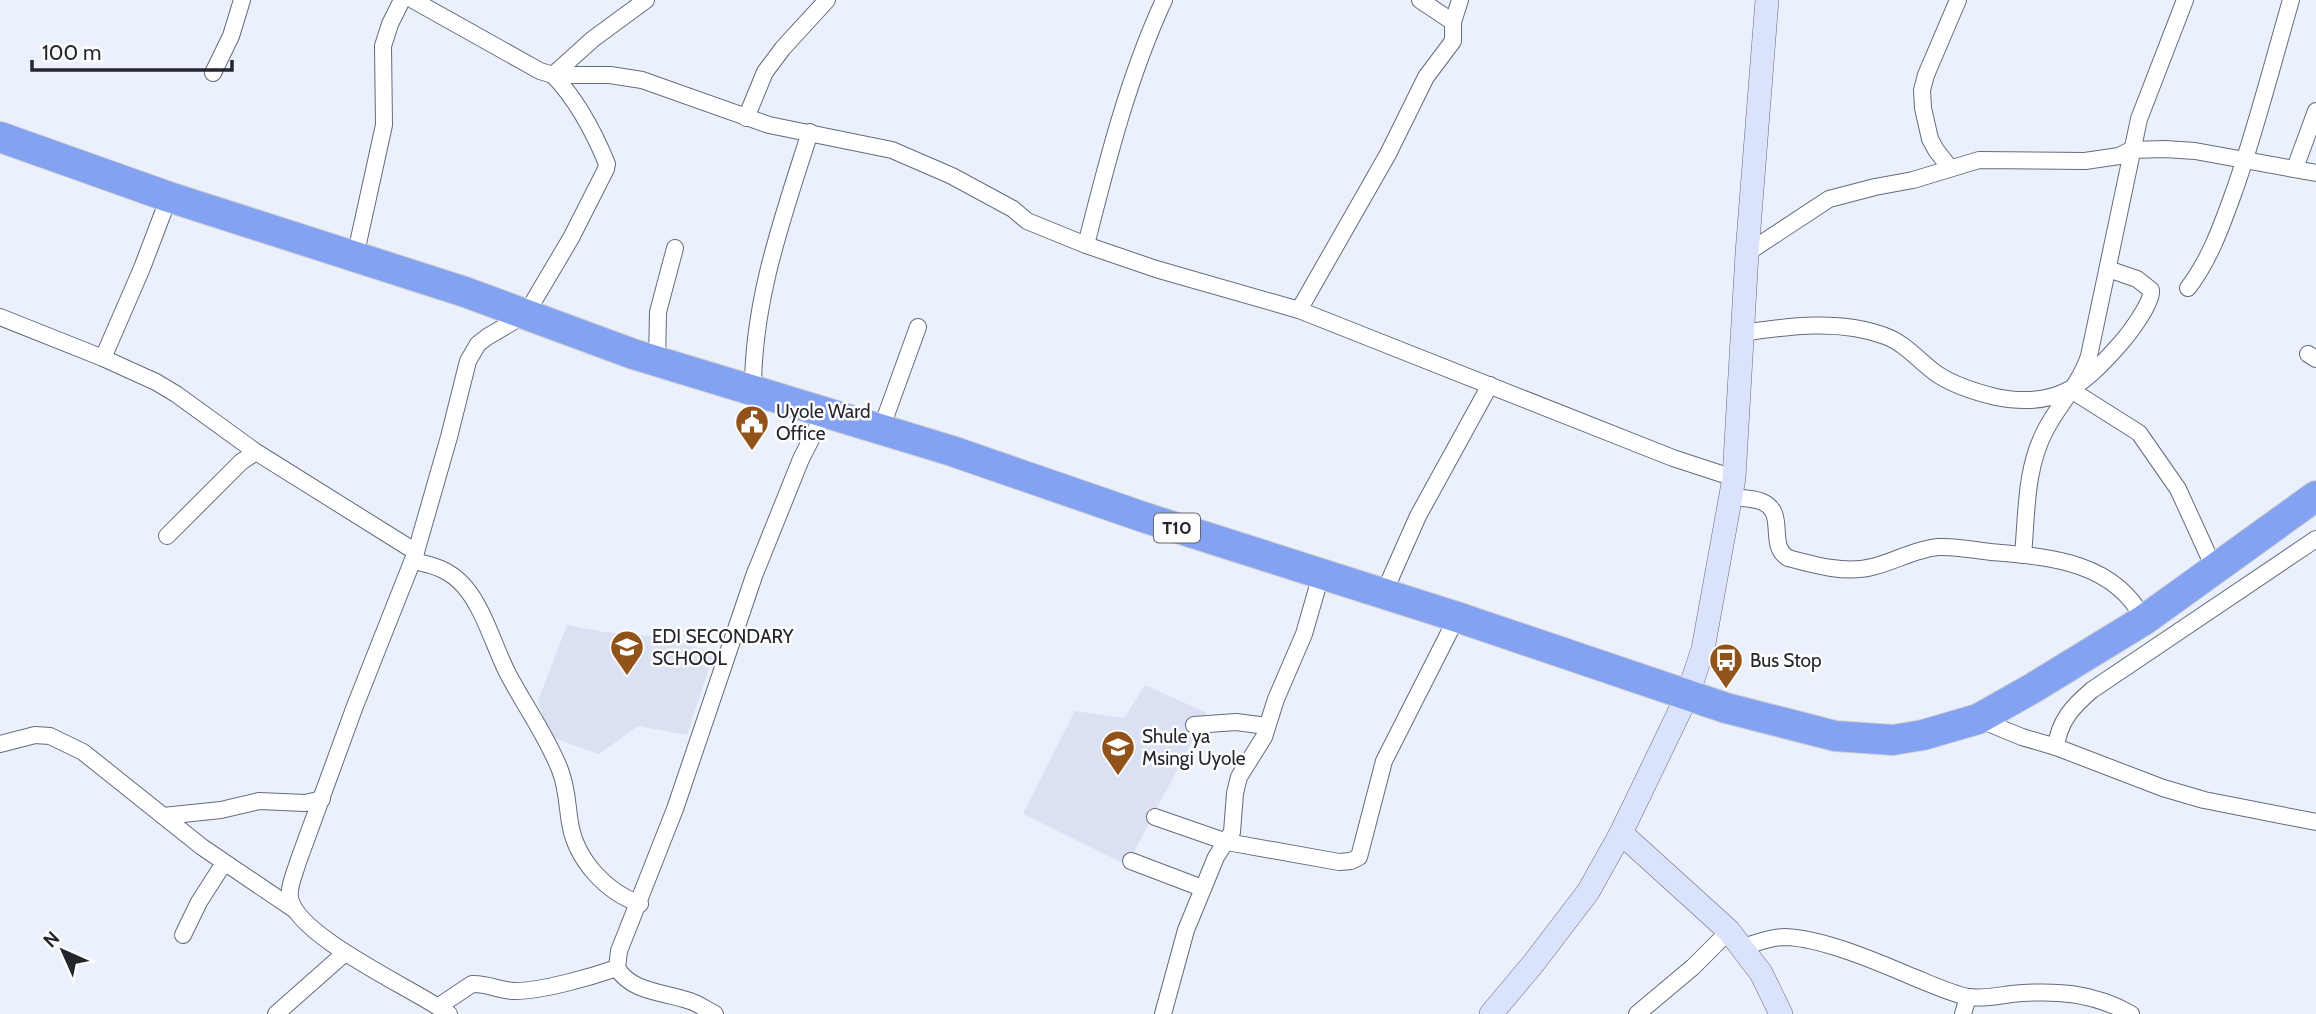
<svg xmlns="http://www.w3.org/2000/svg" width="2316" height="1014" font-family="Cabin,sans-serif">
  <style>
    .built { fill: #dae1f2 }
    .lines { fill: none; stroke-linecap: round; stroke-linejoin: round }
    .street-casing { stroke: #646b7d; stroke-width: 18 }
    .secondary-casing { stroke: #646b7d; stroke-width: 24 }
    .highway-casing { stroke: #cfcfd1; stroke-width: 32 }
    .street { stroke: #fff; stroke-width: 16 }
    .secondary { stroke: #dae3fb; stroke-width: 23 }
    .highway { stroke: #84a2f2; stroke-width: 30 }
    .labels { text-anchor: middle; stroke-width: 5; stroke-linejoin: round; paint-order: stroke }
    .shield { fill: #fdfdfd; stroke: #64666b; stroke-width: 2 }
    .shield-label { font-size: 18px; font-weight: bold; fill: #23262d }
    .poi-label { font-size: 19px; fill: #23262d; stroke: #fdfdfd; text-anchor: start }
  </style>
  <rect width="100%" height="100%" fill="#ebf0fd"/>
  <g class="built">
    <polygon points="567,625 604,632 664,637 714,653 687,735 638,726 599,754 550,737 538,701"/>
    <polygon points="1145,685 1207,713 1127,865 1023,814 1075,711 1124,718"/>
  </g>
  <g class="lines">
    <g class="street-casing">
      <g id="street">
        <polyline points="413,0 540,71 553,75 610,75 642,80 769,125 892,150 952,176 1013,209 1027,221 1086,245 1156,269 1299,310 1673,458 1734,478"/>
        <polyline points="1420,0 1453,22"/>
        <polyline points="213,73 231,36 242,0"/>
        <polyline points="746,118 765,72 783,48 827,0"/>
        <polyline points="1950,168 1936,150 1930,139 1923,108 1922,90 1926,75 1958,0"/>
        <polyline points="2295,168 2316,111"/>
        <path d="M1086,245C1107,162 1128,78 1164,0"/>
        <polyline points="1747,253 1829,199 1875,187 1913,180 1979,160 2085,161 2119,156 2131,150 2165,149 2195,151 2316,173"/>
        <polyline points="355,257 384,125 383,46 390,24 402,0"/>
        <path d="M2188,288C2211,258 2223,222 2236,186C2257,125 2273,62 2291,0"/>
        <polyline points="1299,310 1388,154 1426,77 1453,41 1453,22 1460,0"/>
        <polyline points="0,317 103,358 156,382 176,394 256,452 416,552"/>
        <path d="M1742,333C1789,326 1840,319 1885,336C1905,343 1920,362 1937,374C1955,386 1975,392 1996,397C2056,409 2082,387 2120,344C2129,334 2153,302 2151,290L2137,279L2108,269"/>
        <polyline points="2308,354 2316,359"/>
        <polyline points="103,358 142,268 169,197"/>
        <polyline points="657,361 658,312 675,248"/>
        <path d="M753,389C753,299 783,217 810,132"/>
        <polyline points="2071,390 2139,433 2178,489 2215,570"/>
        <polyline points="881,429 918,327"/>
        <path d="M1732,497C1741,498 1752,498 1760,501C1789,511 1766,545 1788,558C1814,565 1845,574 1872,567C1894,562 1915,549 1938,547C1956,546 1973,550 1991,552C2049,557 2114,561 2144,620"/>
        <polyline points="167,536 241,462 256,452"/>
        <path d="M2023,555C2027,512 2025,470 2045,431C2058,405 2080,384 2089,356L2139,119L2185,0"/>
        <path d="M413,561C434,565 450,570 464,586C483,607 494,646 507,672C524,705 547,736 560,770C567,787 567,805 570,823C576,860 606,892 640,904"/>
        <polyline points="1383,595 1418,516 1490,385"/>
        <polyline points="1978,719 2022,737 2056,747 2163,788 2204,800 2316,822"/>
        <polyline points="1194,725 1236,722 1267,726"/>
        <polyline points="0,744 35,735 50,736 83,752 202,847 295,910"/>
        <path d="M2056,747C2059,721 2073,706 2092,690L2316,539"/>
        <polyline points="163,816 221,810 259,801 305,803 322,799"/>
        <polyline points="1155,817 1227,842 1339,862 1351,861 1359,857 1384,761 1457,617"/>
        <polyline points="1131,861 1202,888"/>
        <polyline points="183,935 199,902 224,863"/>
        <path d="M1743,947C1757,943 1770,937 1785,937C1822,938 1878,962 1913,977C1931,984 1949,993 1968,997C1983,999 1997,996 2011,994C2054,990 2092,992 2131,1014"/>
        <path d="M439,1006L472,984C487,983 500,991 515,991C542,991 591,977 617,968"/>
        <polyline points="276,1014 345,953"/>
        <path d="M449,1014C416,990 297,937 290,898C288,887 295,873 298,862L355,706L416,552L449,437L468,361L478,344L487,337L526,314L571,238L606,169L607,164C594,132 577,100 553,75L593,39L646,0"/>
        <path d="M715,1014C707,1010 699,1004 690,1001C665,992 632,993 617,968L619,951L675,809L754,576L801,459L825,412"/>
        <polyline points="1163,1014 1186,930 1216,857 1232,832 1235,793 1239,777 1264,737 1276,699 1304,634 1321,575"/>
        <polyline points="1637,1014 1693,967 1729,931"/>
        <polyline points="1963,1014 1968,997"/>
      </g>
    </g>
    <g class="secondary-casing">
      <g id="secondary">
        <polyline points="1621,833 1729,931 1761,973 1781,1014"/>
        <polyline points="1491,1014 1533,964 1588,892 1621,833 1688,694 1703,649 1734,478 1747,253 1767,0"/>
      </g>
    </g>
    <g class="highway-casing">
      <polyline id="highway" points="0,137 169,197 465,292 633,354 952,451 1146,518 1457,617 1726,708 1835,736 1893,740 1923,735 1978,719 2033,688 2144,620 2316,496"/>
    </g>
    <use href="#street" class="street"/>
    <use href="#secondary" class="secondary"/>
    <use href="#highway" class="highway"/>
  </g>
  <defs>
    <g id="civic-pin" transform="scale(1.75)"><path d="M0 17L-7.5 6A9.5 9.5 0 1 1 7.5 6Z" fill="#92531a" stroke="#fdfdfd"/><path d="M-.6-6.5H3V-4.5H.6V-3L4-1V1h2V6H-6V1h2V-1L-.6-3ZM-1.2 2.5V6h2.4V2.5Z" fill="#fff"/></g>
    <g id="school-pin" transform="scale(1.75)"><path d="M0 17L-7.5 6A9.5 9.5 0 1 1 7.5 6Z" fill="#92531a" stroke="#fdfdfd"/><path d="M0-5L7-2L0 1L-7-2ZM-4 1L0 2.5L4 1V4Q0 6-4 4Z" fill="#fff"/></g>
    <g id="bus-pin" transform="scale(1.75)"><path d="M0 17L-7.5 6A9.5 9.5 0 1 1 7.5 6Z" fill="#92531a" stroke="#fdfdfd"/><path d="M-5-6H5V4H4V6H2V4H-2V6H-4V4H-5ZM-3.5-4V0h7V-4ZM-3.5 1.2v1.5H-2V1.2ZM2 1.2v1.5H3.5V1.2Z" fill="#fff"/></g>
  </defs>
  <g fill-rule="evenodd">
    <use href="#civic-pin" x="752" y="422"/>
    <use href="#school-pin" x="627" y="647"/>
    <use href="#bus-pin" x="1726" y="660"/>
    <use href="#school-pin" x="1118" y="747"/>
  </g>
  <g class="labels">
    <rect class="shield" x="1154" y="513.5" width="46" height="29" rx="5"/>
    <g class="shield-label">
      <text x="1177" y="534">T10</text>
    </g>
    <g class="poi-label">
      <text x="776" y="418">Uyole Ward<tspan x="776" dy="22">Office</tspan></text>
      <text x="652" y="643">EDI SECONDARY<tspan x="652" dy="22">SCHOOL</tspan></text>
      <text x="1750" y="667">Bus Stop</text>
      <text x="1142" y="743">Shule ya<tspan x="1142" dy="22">Msingi Uyole</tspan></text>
    </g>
  </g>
  <g transform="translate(63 951) rotate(315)" stroke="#fdfdfd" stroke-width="5" paint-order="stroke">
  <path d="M0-5L12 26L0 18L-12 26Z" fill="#23262d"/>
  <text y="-10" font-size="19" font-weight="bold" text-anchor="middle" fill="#23262d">N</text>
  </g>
  <path d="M32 60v10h200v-10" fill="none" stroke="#23262d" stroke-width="3.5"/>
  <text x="42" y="60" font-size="21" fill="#23262d" stroke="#fdfdfd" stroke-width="5" paint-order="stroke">100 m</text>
</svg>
